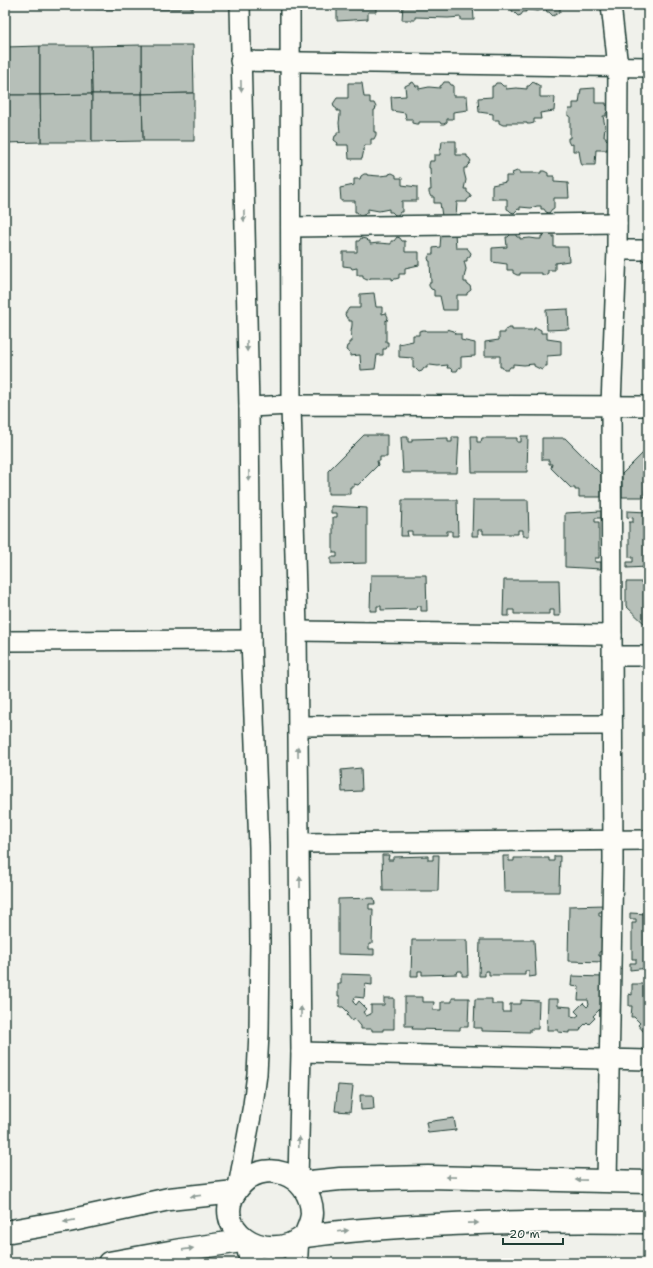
<svg xmlns="http://www.w3.org/2000/svg" width="653" height="1268" font-family="'Shantell Sans',sans-serif">
  <style>
    .building { fill: #b6bfb8; stroke: #1f3d34 }
    .lines { fill: none; stroke-linecap: round; stroke-linejoin: round }
    .minor-casing { stroke: #1f3d34; stroke-width: 22 }
    .tertiary-casing { stroke: #1f3d34; stroke-width: 25 }
    .trunk-casing { stroke: #1f3d34; stroke-width: 25 }
    .minor { stroke: #fdfcf7; stroke-width: 19 }
    .tertiary { stroke: #fdfcf7; stroke-width: 22 }
    .trunk { stroke: #fdfcf7; stroke-width: 22 }
    .oneway { fill: #8e9c96 }
  </style>
  <rect width="100%" height="100%" fill="#f0f1eb"/>
  <filter id="ink" filterUnits="userSpaceOnUse"><feTurbulence type="fractalNoise" baseFrequency=".025" numOctaves="2"/><feDisplacementMap in="SourceGraphic" scale="8" xChannelSelector="R" yChannelSelector="G"/><feConvolveMatrix kernelMatrix="1 2 1 2 8 2 1 2 1" color-interpolation-filters="sRGB"/></filter>
  <g filter="url(#ink)">
    <g class="building">
      <rect x="96" y="5" width="48" height="4"/>
      <rect x="144" y="5" width="49" height="4"/>
      <polygon points="340,5 376,5 376,12 368,12 368,19 337,21 337,8 340,8"/>
      <polygon points="403,5 473,5 474,20 461,20 461,17 448,18 415,17 415,20 402,20"/>
      <polygon points="512,5 560,5 560,12 553,16 549,12 547,12 546,9 538,11 526,10 526,12 523,12 521,15 518,16 514,12 512,12"/>
      <polygon points="142,45 193,45 194,93 142,94"/>
      <polygon points="142,45 142,94 92,94 91,46"/>
      <polygon points="40,46 40,95 5,95 5,47"/>
      <polygon points="40,46 91,46 92,94 40,95"/>
      <polygon points="413,82 416,86 419,86 419,89 429,87 440,88 440,86 442,85 444,82 449,82 451,85 453,85 453,96 467,96 468,110 453,112 453,119 447,119 447,122 444,124 441,124 440,122 419,122 419,124 416,124 412,123 412,119 406,119 405,113 392,111 391,97 406,96 405,86"/>
      <polygon points="533,82 540,86 540,97 555,97 554,111 540,113 541,119 534,119 534,123 530,124 527,124 527,123 506,123 506,125 503,125 499,123 499,120 493,120 493,114 479,112 478,98 492,97 492,86 494,86 496,83 500,83 503,86 506,86 506,89 516,88 527,89 527,86 529,86"/>
      <polygon points="348,83 362,83 364,97 370,97 370,103 374,103 376,107 375,110 374,110 374,132 376,132 376,135 374,139 371,139 371,145 365,145 362,159 349,159 348,145 337,145 338,143 334,140 335,136 337,135 337,132 340,132 339,123 340,115 340,111 337,111 337,109 334,107 333,104 337,98 348,98"/>
      <polygon points="595,88 595,103 606,103 606,105 609,107 609,111 606,113 606,116 603,116 605,126 604,137 606,137 606,139 608,141 609,147 607,148 607,150 596,150 595,165 582,165 581,163 579,151 573,151 573,144 570,145 568,141 568,138 570,138 570,116 568,116 568,113 569,109 573,109 573,103 579,103 581,89"/>
      <polygon points="194,93 194,141 143,141 142,94"/>
      <polygon points="92,94 92,142 41,142 40,95"/>
      <polygon points="92,94 142,94 143,141 92,142"/>
      <polygon points="5,95 40,95 41,142 5,143"/>
      <polygon points="442,141 456,141 456,155 467,155 467,157 469,158 471,161 469,164 467,166 467,168 464,168 464,172 466,180 464,189 467,189 467,192 471,195 471,197 467,200 467,202 457,202 456,217 442,216 440,203 434,203 434,197 431,197 429,193 429,190 431,190 430,168 429,168 429,165 430,161 434,161 434,155 440,155 440,150 441,149"/>
      <polygon points="517,171 519,171 519,173 541,173 541,171 544,171 548,173 548,176 554,176 554,182 568,183 569,198 554,198 554,209 552,209 549,213 546,212 544,209 541,209 541,206 537,206 531,208 520,207 520,210 518,209 514,213 511,212 509,210 507,209 507,199 492,199 492,185 506,182 506,176 513,176 512,173"/>
      <polygon points="392,173 396,175 396,178 402,178 402,185 417,187 417,201 402,201 402,212 400,212 398,215 395,215 392,212 389,212 389,209 379,211 368,209 368,212 366,212 364,215 360,216 357,212 355,212 355,201 341,201 340,188 354,185 354,179 360,179 361,176 364,174 367,174 367,175 379,176 389,175 389,174"/>
      <polygon points="455,233 456,248 467,248 471,253 470,256 467,258 467,261 464,261 466,269 464,278 464,282 467,282 467,284 470,286 471,290 467,293 467,295 457,295 457,310 443,310 440,296 434,296 434,290 431,289 429,286 429,283 431,283 430,261 429,261 428,258 430,254 433,254 433,248 440,247 441,234"/>
      <polygon points="546,233 550,233 552,236 554,236 554,247 568,247 569,261 555,263 555,270 548,270 548,273 545,275 542,275 542,273 520,273 520,275 517,275 513,273 513,270 507,270 507,264 492,262 492,248 507,247 506,237 508,237 511,234 515,234 517,237 520,237 520,239 530,238 537,239 541,239 541,236 543,236"/>
      <polygon points="361,238 366,239 368,241 370,241 370,244 378,243 391,244 391,241 394,241 397,237 400,238 402,241 405,241 405,252 419,252 419,265 405,268 405,274 399,274 399,278 395,279 392,280 392,278 370,278 370,279 367,280 363,278 363,275 357,275 357,268 352,269 351,267 343,266 343,252 357,252 357,241 359,241"/>
      <polygon points="374,293 376,307 382,307 382,314 386,313 388,317 387,321 386,320 386,342 388,342 388,345 386,349 383,349 383,355 377,355 375,369 361,370 360,355 350,356 350,353 346,350 347,346 349,345 349,342 352,342 351,332 352,325 352,321 349,321 349,319 346,317 345,314 349,308 360,308 360,294"/>
      <polygon points="568,309 569,329 547,330 546,310"/>
      <polygon points="509,328 512,328 512,330 534,330 534,328 537,328 541,330 541,333 547,333 547,339 561,341 561,355 547,356 547,366 545,366 542,370 534,366 534,364 524,365 513,364 513,367 510,367 508,370 504,370 502,367 500,367 500,356 485,356 485,342 499,340 499,333 505,333 505,330"/>
      <polygon points="447,329 454,331 455,334 461,334 461,340 475,343 475,356 461,357 461,368 459,367 457,371 453,371 450,368 447,368 448,365 438,366 430,365 427,365 427,368 424,368 422,371 419,372 415,368 413,368 413,358 399,357 399,344 413,341 413,335 419,335 419,331 423,330 426,330 426,331 448,331"/>
      <polygon points="364,435 387,435 387,457 380,457 380,461 377,461 378,465 358,485 354,484 354,487 350,487 350,494 328,494 328,471"/>
      <polygon points="471,436 477,436 477,442 481,442 482,438 517,438 517,442 521,442 521,436 528,436 527,472 472,472"/>
      <polygon points="401,437 408,437 408,442 412,442 412,439 448,438 448,442 452,442 452,437 459,437 457,473 403,473"/>
      <polygon points="542,438 565,438 601,474 601,497 579,497 579,490 575,490 575,488 571,488 551,468 552,464 549,464 549,460 542,460"/>
      <polygon points="648,448 648,490 645,490 645,497 622,497 622,474"/>
      <polygon points="402,500 457,500 458,536 452,536 452,531 447,531 447,535 412,535 412,531 407,531 408,536 401,536"/>
      <polygon points="473,500 528,500 529,536 523,536 523,530 518,530 518,534 483,534 483,530 478,530 478,536 472,536"/>
      <polygon points="331,506 367,508 367,563 331,564 331,557 337,557 337,553 333,553 333,517 337,517 337,513 331,513"/>
      <polygon points="601,511 601,518 595,518 595,522 599,522 599,558 595,558 595,562 601,562 601,569 565,567 565,513"/>
      <polygon points="627,511 648,512 648,567 627,568 627,562 633,562 633,557 629,557 629,522 633,522 633,518 627,517"/>
      <polygon points="371,575 426,575 427,611 421,611 421,606 417,606 416,609 381,610 381,606 377,606 377,611 370,611"/>
      <polygon points="504,580 559,580 560,616 554,616 554,610 549,610 549,614 514,614 514,610 509,610 509,616 503,616"/>
      <polygon points="626,582 648,582 648,627 626,606"/>
      <polygon points="361,768 362,791 342,792 341,770"/>
      <polygon points="382,855 389,855 388,860 393,860 393,857 428,856 428,860 433,860 433,855 439,855 438,891 383,891"/>
      <polygon points="503,856 509,856 509,861 514,861 514,858 549,858 549,861 554,861 554,856 560,856 559,892 504,892"/>
      <polygon points="374,898 375,904 369,904 369,909 373,909 372,944 369,944 369,949 374,949 374,955 338,954 338,899"/>
      <polygon points="605,905 605,912 599,912 599,916 603,916 603,951 599,952 599,956 604,956 604,962 568,961 569,906"/>
      <polygon points="630,913 648,914 648,968 630,970 630,963 636,963 636,959 632,959 632,923 636,923 636,919 630,919"/>
      <polygon points="412,940 467,940 468,976 462,976 462,971 458,971 457,974 422,975 422,971 418,971 418,976 411,976"/>
      <polygon points="480,940 534,940 536,976 529,977 529,971 525,971 525,975 489,975 489,971 485,971 485,976 479,976"/>
      <polygon points="341,974 372,975 372,985 365,984 364,998 355,997 353,1002 356,1005 359,1001 367,1009 363,1012 366,1016 371,1014 371,1005 384,1005 384,998 394,998 394,1029 383,1029 383,1031 372,1031 372,1029 361,1029 361,1026 355,1019 352,1021 347,1015 349,1013 343,1007 340,1007 340,996 338,996 338,984 341,984"/>
      <polygon points="572,976 603,977 602,1010 599,1010 593,1016 595,1018 589,1024 587,1022 581,1028 580,1031 569,1031 569,1033 558,1032 558,1030 547,1030 548,999 558,999 558,1006 571,1007 571,1016 576,1017 579,1015 575,1011 583,1003 587,1007 589,1005 588,1000 578,1000 579,987 571,986"/>
      <polygon points="632,984 648,984 648,1008 646,1008 645,1012 647,1015 648,1014 648,1032 646,1030 644,1032 638,1025 640,1023 634,1017 631,1017 632,1006 629,1006 629,994 632,995"/>
      <polygon points="405,997 423,997 423,1002 434,1002 433,1010 441,1010 441,1002 452,1002 452,998 469,998 468,1027 460,1027 460,1030 412,1029 413,1026 405,1026"/>
      <polygon points="475,999 492,999 492,1004 503,1004 503,1012 510,1012 510,1004 521,1004 521,1000 539,1001 538,1029 530,1029 530,1032 482,1031 482,1028 474,1028"/>
      <polygon points="338,1085 353,1086 350,1112 335,1111"/>
      <polygon points="360,1095 373,1095 374,1109 361,1110"/>
      <polygon points="454,1118 456,1130 428,1133 426,1122"/>
    </g>
    <g class="lines">
      <g class="minor-casing">
        <g id="minor">
          <polyline points="290,5 291,405 297,631 301,1052 298,1180"/>
          <polyline points="240,61 648,67"/>
          <polyline points="291,227 617,223"/>
          <polyline points="617,250 648,250"/>
          <polyline points="249,407 291,405 648,406"/>
          <polyline points="297,631 612,635"/>
          <polyline points="5,641 251,640"/>
          <polyline points="612,656 648,656"/>
          <polyline points="298,726 612,725"/>
          <polyline points="300,843 648,840"/>
          <polyline points="301,1052 648,1060"/>
          <polyline points="607,1181 613,859 611,405 617,250 618,67 611,5"/>
          <polyline points="238,1187 253,1105 257,1074 259,1033 260,942 259,847 251,640 249,407 240,5"/>
        </g>
      </g>
      <g class="tertiary-casing">
        <g id="tertiary">
          <polyline points="248,1247 251,1263"/>
          <polyline points="296,1263 297,1244"/>
        </g>
      </g>
      <g class="trunk-casing">
        <g id="trunk">
          <polyline points="300,1183 340,1179 428,1177 648,1182"/>
          <polyline points="5,1232 68,1221 169,1199 235,1192"/>
          <path d="M305,1236C308,1228 312,1221 312,1213C311,1173 262,1156 238,1188C207,1226 264,1268 305,1236C419,1222 533,1220 648,1222"/>
          <polyline points="109,1263 181,1250 241,1241"/>
        </g>
      </g>
      <use href="#minor" class="minor"/>
      <use href="#tertiary" class="tertiary"/>
      <use href="#trunk" class="trunk"/>
    </g>
    <defs><path id="oneway-solid" d="M-6-.8H1V-3.2L6.5 0L1 3.2V.8H-6Z"/></defs>
    <g class="oneway">
      <use href="#oneway-solid" transform="translate(241 86) rotate(89)"/>
      <use href="#oneway-solid" transform="translate(244 216) rotate(89)"/>
      <use href="#oneway-solid" transform="translate(247 346) rotate(89)"/>
      <use href="#oneway-solid" transform="translate(249 476) rotate(89)"/>
      <use href="#oneway-solid" transform="translate(298 752) rotate(-91)"/>
      <use href="#oneway-solid" transform="translate(300 882) rotate(-90)"/>
      <use href="#oneway-solid" transform="translate(301 1012) rotate(-90)"/>
      <use href="#oneway-solid" transform="translate(299 1142) rotate(-88)"/>
      <use href="#oneway-solid" transform="translate(451 1177) rotate(-179)"/>
      <use href="#oneway-solid" transform="translate(581 1180) rotate(-179)"/>
      <use href="#oneway-solid" transform="translate(196 1196) rotate(173)"/>
      <use href="#oneway-solid" transform="translate(69 1221) rotate(169)"/>
      <use href="#oneway-solid" transform="translate(473 1223) rotate(-1)"/>
      <use href="#oneway-solid" transform="translate(343 1231) rotate(-7)"/>
      <use href="#oneway-solid" transform="translate(188 1249) rotate(-8)"/>
    </g>
  </g>
  <rect width="653" height="1268" fill="none" stroke="#fdfcf7" stroke-width="20"/>
  <rect x="10" y="10" width="633" height="1248" fill="none" stroke="#1f3d34" stroke-width="1.5" filter="url(#ink)"/>
  <path d="M503 1238v6h60v-6" fill="none" stroke="#1f3d34" stroke-width="2"/>
  <text x="509" y="1238" font-size="12" fill="#1f3d34" stroke="#fdfcf7" stroke-width="3" paint-order="stroke">20 m</text>
</svg>
